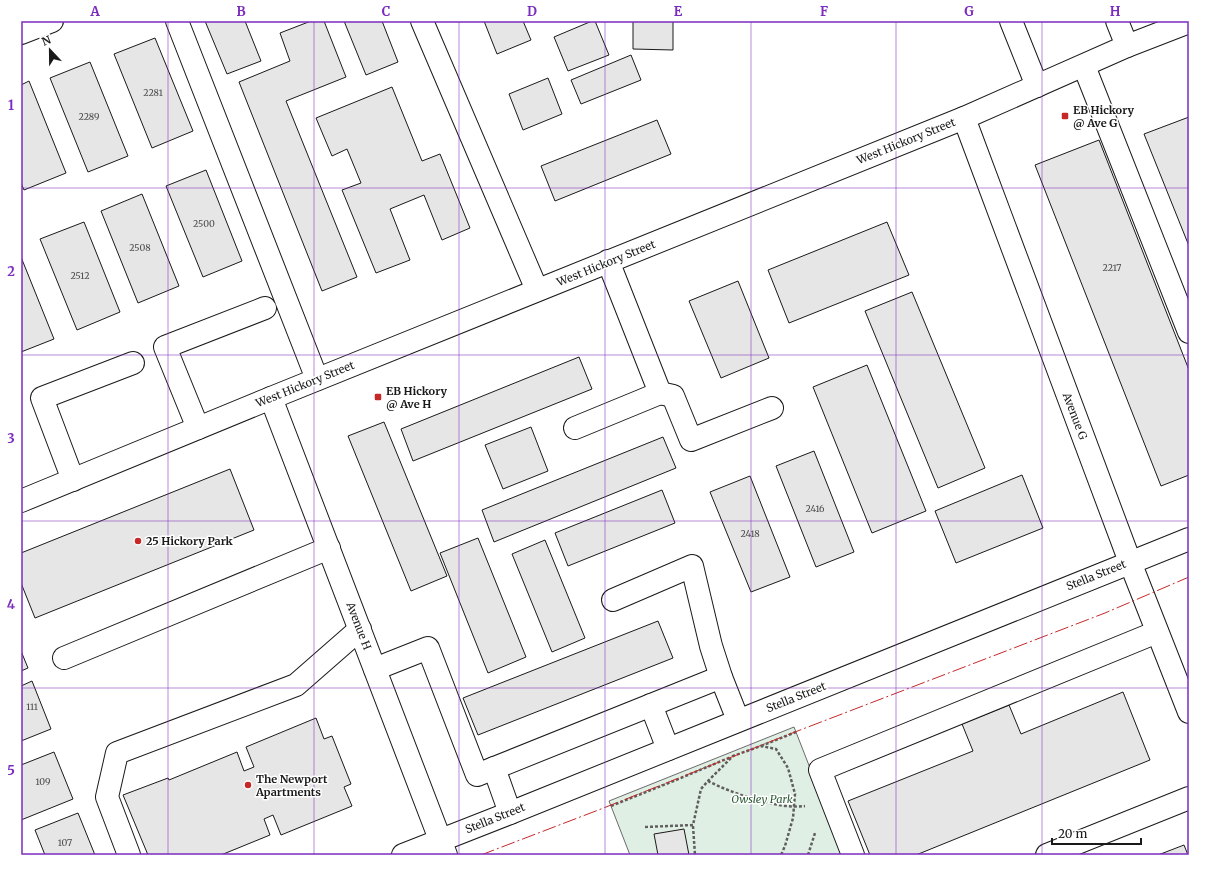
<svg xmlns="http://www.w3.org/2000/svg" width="1210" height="876" font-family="Merriweather,serif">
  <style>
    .green { fill: #e0efe3; stroke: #6a6a6a }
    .building { fill: #e6e6e6; stroke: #1a1a1a }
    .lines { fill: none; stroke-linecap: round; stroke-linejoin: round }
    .minor-casing { stroke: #1a1a1a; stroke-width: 24 }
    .major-casing { stroke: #1a1a1a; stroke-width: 24 }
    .path { stroke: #5f5f5f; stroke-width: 2.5; stroke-dasharray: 3 2; stroke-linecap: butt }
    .minor { stroke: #fff; stroke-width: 22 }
    .major { stroke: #fff; stroke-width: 22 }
    .power { stroke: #c62828; stroke-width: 1; stroke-dasharray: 14 3 2 3; stroke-linecap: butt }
    .grid { fill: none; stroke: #7b2cbf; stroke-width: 1; stroke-opacity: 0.55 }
    .poi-dot { fill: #c62828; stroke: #fff; stroke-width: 1.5 }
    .labels { text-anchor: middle; stroke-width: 3; stroke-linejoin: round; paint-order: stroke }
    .number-label { font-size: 9px; fill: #4d4d4d }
    .poi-label { font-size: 11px; font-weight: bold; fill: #1a1a1a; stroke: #fff; text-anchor: start }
    .street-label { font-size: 11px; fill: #1a1a1a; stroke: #fff }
    .park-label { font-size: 11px; font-style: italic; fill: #2b5a34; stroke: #fff }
    .neatline { fill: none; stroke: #7b2cbf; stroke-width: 1.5 }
    .grid-label { font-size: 13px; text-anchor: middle; font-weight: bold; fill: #7b2cbf }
  </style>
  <rect width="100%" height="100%" fill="#fff"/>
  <polygon class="green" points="794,727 844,855 630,855 609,801"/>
  <g class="building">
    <polygon points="205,21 245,21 261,61 227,74"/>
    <polygon points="311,21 324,21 346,77 286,101 357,277 322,291 239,82 290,61 280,33"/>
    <polygon points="344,21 382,21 398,62 366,75"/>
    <polygon points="484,21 523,21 531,40 497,54"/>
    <polygon points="592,21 595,21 609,55 568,71 554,37"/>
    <polygon points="633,21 673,21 673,50 633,49"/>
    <polygon points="155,38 193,131 152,148 114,54"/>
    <polygon points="631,55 641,80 581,104 571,80"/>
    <polygon points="90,62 128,156 88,172 50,78"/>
    <polygon points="548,78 562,114 523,130 509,94"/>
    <polygon points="29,81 66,173 24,190 21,183 21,85"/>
    <polygon points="392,87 422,161 440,154 470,228 442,240 424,195 390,209 410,260 376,273 342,190 361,183 347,149 332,156 316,118"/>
    <polygon points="1189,117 1189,246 1144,134"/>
    <polygon points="657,120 671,154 555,201 541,166"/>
    <polygon points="1099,140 1189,370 1189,475 1161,486 1035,165"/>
    <polygon points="206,170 242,261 203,277 166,186"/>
    <polygon points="142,194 179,286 138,303 101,211"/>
    <polygon points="84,222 120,312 77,330 40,239"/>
    <polygon points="887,222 909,275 789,323 768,270"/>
    <polygon points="21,257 54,339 21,352"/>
    <polygon points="738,281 769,358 721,378 689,301"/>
    <polygon points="912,292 985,468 938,488 865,311"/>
    <polygon points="579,357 592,389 413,461 401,429"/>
    <polygon points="867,365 926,511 872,533 813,387"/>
    <polygon points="384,422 447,576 411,591 348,436"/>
    <polygon points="531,427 548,471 503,489 485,445"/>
    <polygon points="663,437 676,468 494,542 482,510"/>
    <polygon points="814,451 854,552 816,567 776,466"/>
    <polygon points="230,469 254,530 35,618 21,583 21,553"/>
    <polygon points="1022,475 1043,528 956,563 935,511"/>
    <polygon points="750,476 790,577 751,592 710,492"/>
    <polygon points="662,490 675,523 568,566 555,533"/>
    <polygon points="478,538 526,657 488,673 440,553"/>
    <polygon points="545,540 585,638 552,652 512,554"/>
    <polygon points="658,621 673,658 478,735 463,698"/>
    <polygon points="21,651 28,668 21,671"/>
    <polygon points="32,681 51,729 21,741 21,686"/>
    <polygon points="1123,692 1150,760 916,855 870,855 848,801 973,751 962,724 1009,705 1021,734"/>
    <polygon points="316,718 324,739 332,736 351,784 344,787 352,806 281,835 273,815 264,819 270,835 221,855 148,855 123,795 168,778 169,780 237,752 244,771 254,767 246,747"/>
    <polygon points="54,752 73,799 21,820 21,765"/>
    <polygon points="78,813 95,855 45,855 35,830"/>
    <polygon points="684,829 689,855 658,855 654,834"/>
    <polygon points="1184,845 1188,855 1158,855"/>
  </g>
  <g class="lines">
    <g class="minor-casing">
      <g id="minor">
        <polyline points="177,21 317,379"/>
        <polyline points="422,21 537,290"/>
        <polyline points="1011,21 1037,86"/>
        <polyline points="1117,21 1127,46"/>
        <polyline points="21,33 52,21"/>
        <polyline points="1084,66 1189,332"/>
        <polyline points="964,118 1130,562 1189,712"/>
        <polyline points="608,261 660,393 673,396 691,440 772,408"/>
        <polyline points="271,398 446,855"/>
        <polyline points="198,428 165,347 265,308"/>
        <polyline points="575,428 660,393"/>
        <polyline points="73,480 42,398 133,363"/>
        <polyline points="613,600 692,566 711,646 721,677 738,720"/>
        <polyline points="64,658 329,548"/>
        <polyline points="375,669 428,648 477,775 721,677"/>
        <polyline points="651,705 668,749"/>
        <polyline points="494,768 510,813"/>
        <polyline points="129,855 107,797 117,753 296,685 360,629"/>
        <polyline points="403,855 510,813 1189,539"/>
        <polyline points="853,855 820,770 1157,632"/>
        <polyline points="1047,855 1189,798"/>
      </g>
    </g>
    <g class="major-casing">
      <polyline id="major" points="21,501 271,398 964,118 1127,46 1189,22"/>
    </g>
    <g class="path">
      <polyline points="761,746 796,732"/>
      <path d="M708,781C731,793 779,810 805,806"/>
      <polyline points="611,806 676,780 731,757"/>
      <polyline points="693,826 695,855"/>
      <polyline points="645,827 693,825 701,789 708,781 733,756 761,746 776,749 788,768 795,794 793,818 785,846 781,855"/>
      <polyline points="808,855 815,833"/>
    </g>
    <use href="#minor" class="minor"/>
    <use href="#major" class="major"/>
    <polyline class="power" points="481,855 601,809 782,737 1105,613 1189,577"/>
  </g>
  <path class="grid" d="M168,21V855M314,21V855M459,21V855M605,21V855M751,21V855M896,21V855M1042,21V855M21,188H1189M21,355H1189M21,521H1189M21,688H1189"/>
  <g class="poi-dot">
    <rect x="1061" y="112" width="8" height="8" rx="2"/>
    <rect x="374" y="393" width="8" height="8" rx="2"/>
    <circle cx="138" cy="541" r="4"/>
    <circle cx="248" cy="785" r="4"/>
  </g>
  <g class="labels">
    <g class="number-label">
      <text x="153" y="96">2281</text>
      <text x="89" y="120">2289</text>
      <text x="204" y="227">2500</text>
      <text x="140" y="251">2508</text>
      <text x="1112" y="271">2217</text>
      <text x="80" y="279">2512</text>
      <text x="815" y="512">2416</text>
      <text x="750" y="537">2418</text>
      <text x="32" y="710">111</text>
      <text x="43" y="785">109</text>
      <text x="65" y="846">107</text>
    </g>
    <g class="poi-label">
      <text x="1073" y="114">EB Hickory<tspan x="1073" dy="13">@ Ave G</tspan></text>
      <text x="386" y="395">EB Hickory<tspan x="386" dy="13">@ Ave H</tspan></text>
      <text x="146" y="545">25 Hickory Park</text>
      <text x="256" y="783">The Newport<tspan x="256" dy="13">Apartments</tspan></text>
    </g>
    <g class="street-label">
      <text transform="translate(906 141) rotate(-22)" y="4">West Hickory Street</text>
      <text transform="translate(606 263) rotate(-22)" y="4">West Hickory Street</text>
      <text transform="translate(305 384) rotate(-22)" y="4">West Hickory Street</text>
      <text transform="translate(1075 416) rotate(69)" y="4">Avenue G</text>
      <text transform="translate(1096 575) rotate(-22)" y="4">Stella Street</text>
      <text transform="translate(359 626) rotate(69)" y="4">Avenue H</text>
      <text transform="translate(796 697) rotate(-22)" y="4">Stella Street</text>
      <text transform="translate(495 818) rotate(-22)" y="4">Stella Street</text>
    </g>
    <g class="park-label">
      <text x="762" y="803">Owsley Park</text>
    </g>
  </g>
  <rect width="1210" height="876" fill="none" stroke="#ffffff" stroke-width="44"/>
  <g transform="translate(50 50) rotate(338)" stroke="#ffffff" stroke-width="3" paint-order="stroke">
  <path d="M0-3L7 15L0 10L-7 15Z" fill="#1a1a1a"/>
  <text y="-6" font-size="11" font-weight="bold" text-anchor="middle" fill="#1a1a1a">N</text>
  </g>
  <path d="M1052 838v6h89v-6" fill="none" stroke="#1a1a1a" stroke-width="2"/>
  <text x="1058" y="838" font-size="12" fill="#1a1a1a" stroke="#ffffff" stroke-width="3" paint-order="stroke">20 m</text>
  <rect x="22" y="22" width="1166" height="832" class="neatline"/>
  <g class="grid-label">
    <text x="95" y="16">A</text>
    <text x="241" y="16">B</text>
    <text x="386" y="16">C</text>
    <text x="532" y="16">D</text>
    <text x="678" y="16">E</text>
    <text x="824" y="16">F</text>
    <text x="969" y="16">G</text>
    <text x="1115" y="16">H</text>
    <text x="11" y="110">1</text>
    <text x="11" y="276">2</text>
    <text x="11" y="443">3</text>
    <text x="11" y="609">4</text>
    <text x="11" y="775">5</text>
  </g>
</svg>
